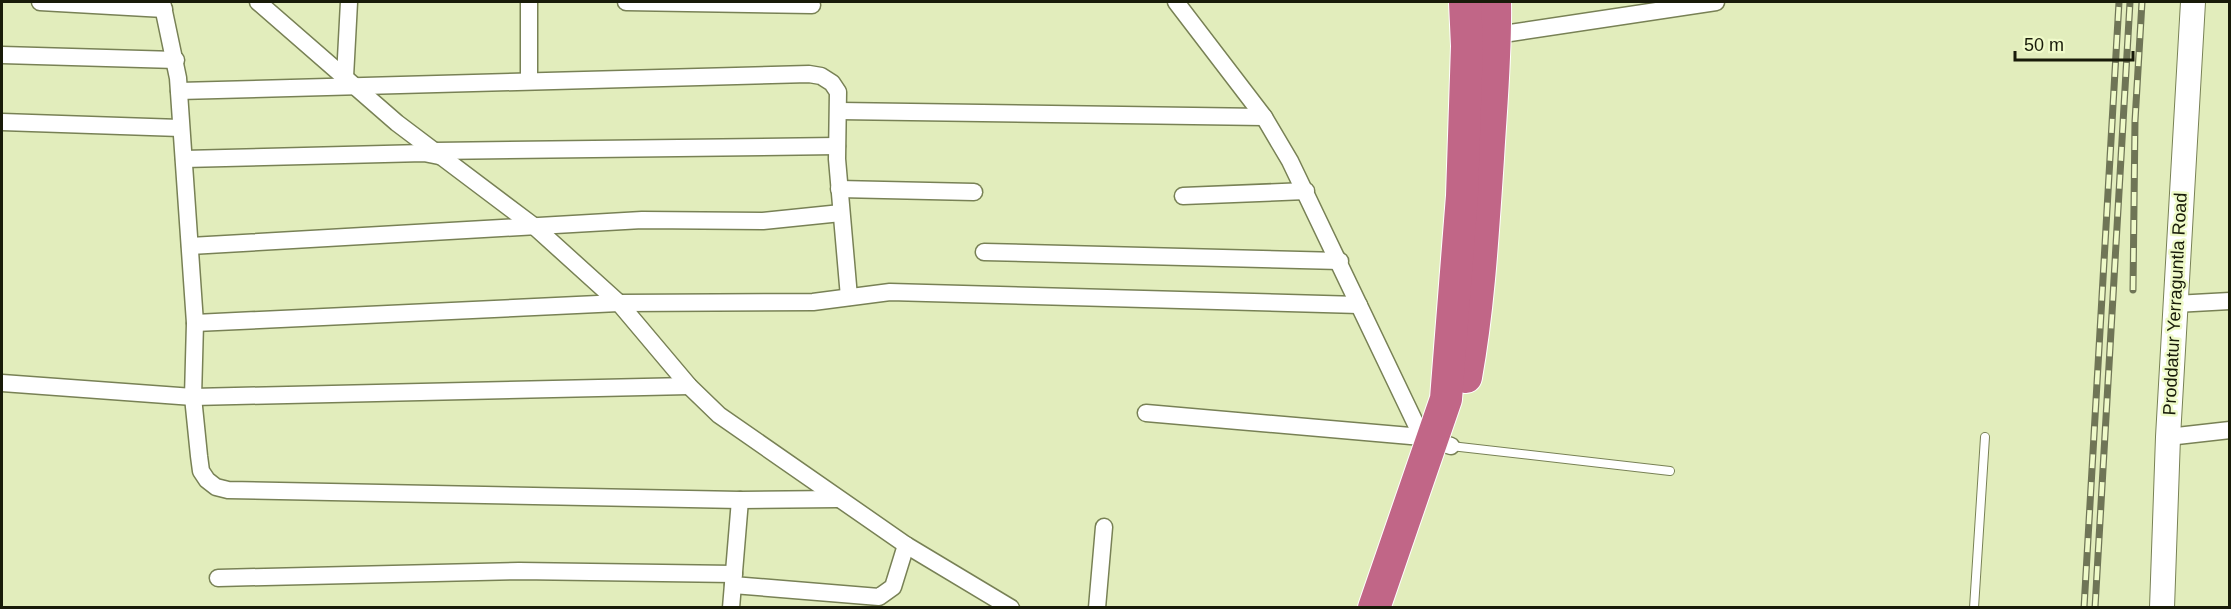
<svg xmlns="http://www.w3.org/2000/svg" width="2231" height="609" font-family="Helvetica,sans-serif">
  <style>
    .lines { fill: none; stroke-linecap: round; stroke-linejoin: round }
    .lane-casing { stroke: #788155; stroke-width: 10 }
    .street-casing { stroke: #788155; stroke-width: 19 }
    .secondary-casing { stroke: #788155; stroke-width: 26 }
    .highway-casing { stroke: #fff; stroke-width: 34 }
    .lane { stroke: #fff; stroke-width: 8 }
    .street { stroke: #fff; stroke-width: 16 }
    .secondary { stroke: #fff; stroke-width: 24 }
    .highway { stroke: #c16687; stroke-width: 32 }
    .rail-casing { stroke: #6f7556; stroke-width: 7 }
    .rail { stroke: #effac9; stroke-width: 4.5; stroke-dasharray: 14; stroke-linecap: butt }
    .labels { text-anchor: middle; stroke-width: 5; stroke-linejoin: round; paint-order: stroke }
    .street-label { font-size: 18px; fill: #181b09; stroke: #effac9 }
  </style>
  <rect width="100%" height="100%" fill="#e2edbc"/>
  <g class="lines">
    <g class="lane-casing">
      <g id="lane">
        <polyline points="1451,446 1670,471"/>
        <polyline points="1974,608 1985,437"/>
      </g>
    </g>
    <g class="street-casing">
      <g id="street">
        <polyline points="40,2 164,9"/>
        <polyline points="162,2 178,78 195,323 193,397 199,456 201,471 207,480 216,487 228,490 740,500 838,499"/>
        <polyline points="258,2 397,123 535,227 619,303 689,386 719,415 906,545 1011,608"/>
        <polyline points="529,2 529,81"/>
        <polyline points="626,2 812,5"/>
        <polyline points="1176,2 1264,117 1290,161 1422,437 1451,446"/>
        <polyline points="1490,36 1716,2"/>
        <polyline points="2,55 176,60"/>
        <polyline points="345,77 349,2"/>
        <polyline points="179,91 809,74 821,76 832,83 838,92 837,159 849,297"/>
        <polyline points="839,111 1264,117"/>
        <polyline points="2,122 180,128"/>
        <polyline points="435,151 837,146"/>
        <polyline points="184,159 424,153 439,156"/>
        <polyline points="839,189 974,192"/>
        <polyline points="1183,196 1306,191"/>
        <polyline points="190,246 642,220 763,221 841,213"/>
        <polyline points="984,252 1340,261"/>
        <polyline points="2175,304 2230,301"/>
        <polyline points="195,323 619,303 813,302 890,292 1359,305"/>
        <polyline points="2,383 193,397 689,386"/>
        <polyline points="1146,413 1422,437"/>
        <polyline points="2168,437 2230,430"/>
        <polyline points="218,578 519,571 734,574"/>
        <polyline points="733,585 879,597 893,587 906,545"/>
        <polyline points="731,608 740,500"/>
        <polyline points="1097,608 1104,527"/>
      </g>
    </g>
    <g class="secondary-casing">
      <polyline id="secondary" points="2162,608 2168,437 2193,2"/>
    </g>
    <g class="highway-casing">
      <g id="highway">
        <path d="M1466,377C1479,305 1483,231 1488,158C1491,106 1496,54 1495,2"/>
        <polyline points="1374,608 1446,399 1462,196 1467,46 1465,2"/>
      </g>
    </g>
    <use href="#lane" class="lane"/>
    <use href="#street" class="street"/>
    <use href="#secondary" class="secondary"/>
    <use href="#highway" class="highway"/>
    <g class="rail-casing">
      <g id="rail">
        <polyline points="2133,290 2135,121 2142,2"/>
        <polyline points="2084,608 2119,2"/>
        <polyline points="2095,608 2130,2"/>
      </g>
    </g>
    <use href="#rail" class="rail"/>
  </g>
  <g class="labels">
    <g class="street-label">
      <text transform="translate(2175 304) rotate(-87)" y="6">Proddatur Yerraguntla Road</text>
    </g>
  </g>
  <rect width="2231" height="609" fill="none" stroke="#181b09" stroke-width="6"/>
  <path d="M2015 51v9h118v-9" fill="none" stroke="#181b09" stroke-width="3"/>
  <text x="2024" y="51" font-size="18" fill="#181b09" stroke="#effac9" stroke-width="4.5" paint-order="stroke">50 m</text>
</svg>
